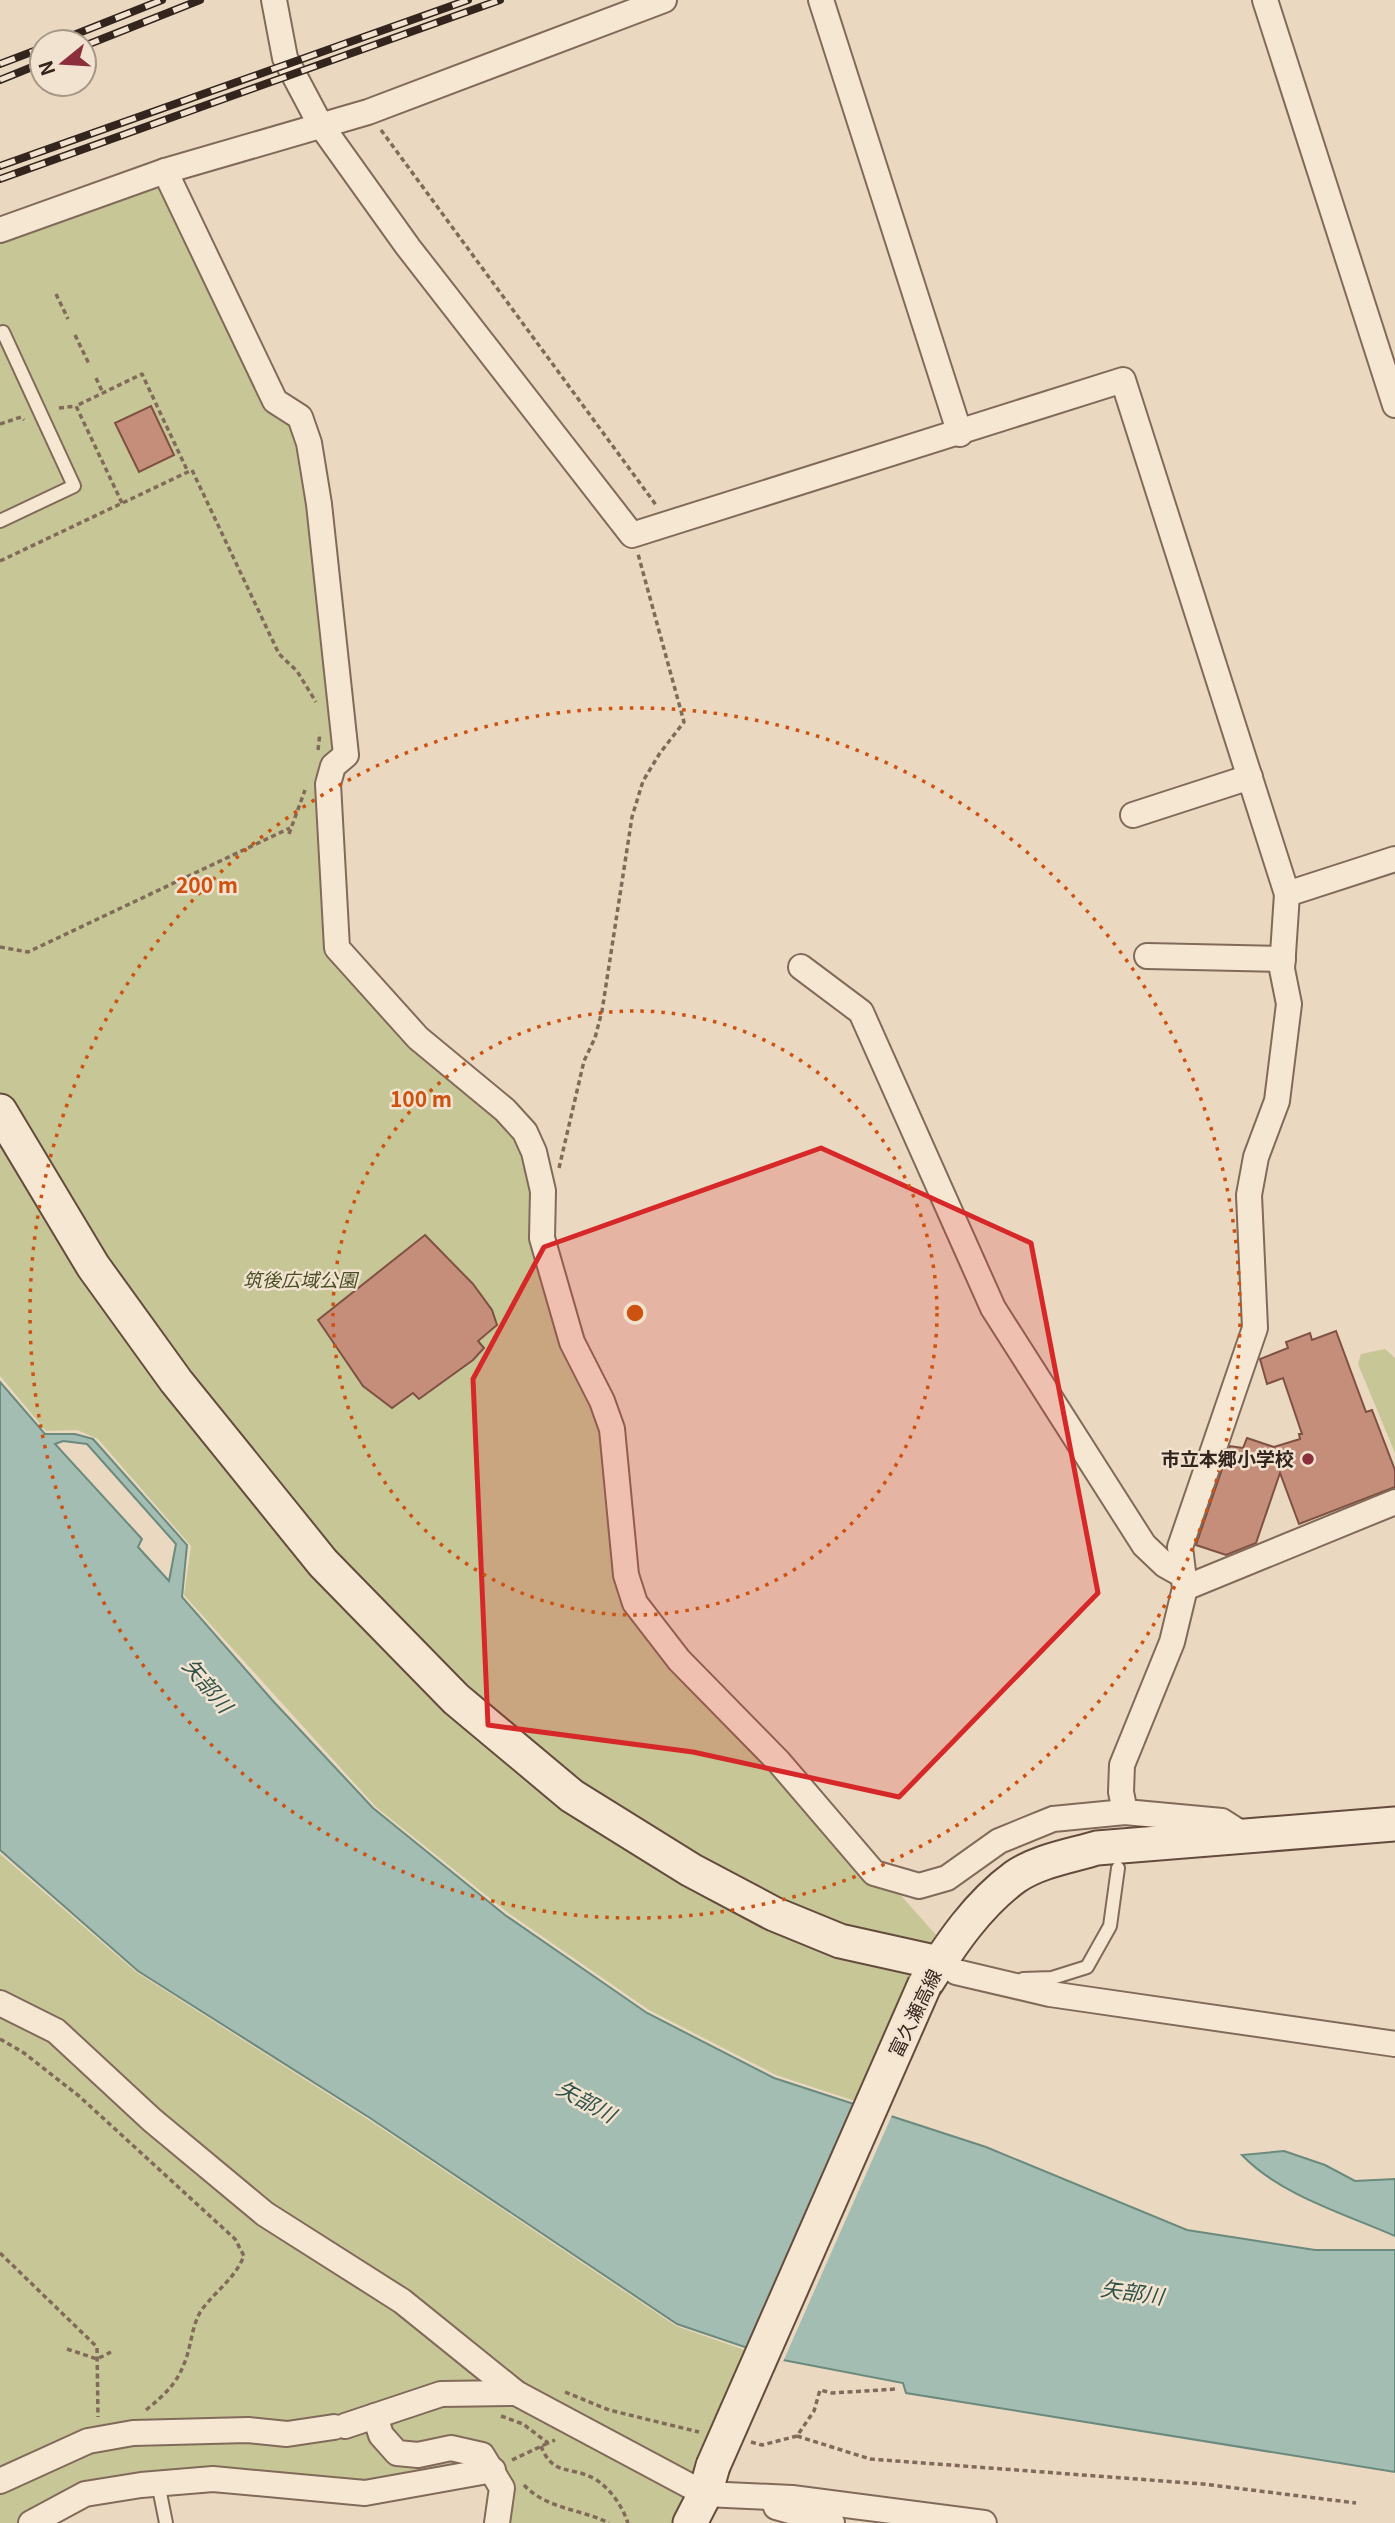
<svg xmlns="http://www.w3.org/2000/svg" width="1395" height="2523" font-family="Georgia,'Noto Sans JP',serif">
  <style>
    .green { fill: #c7c696 }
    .water { fill: #a3bdb2; stroke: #6b8a7e; stroke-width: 2; fill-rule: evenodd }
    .pier { fill: #ead8c1 }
    .building { fill: #c58e7a; stroke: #7f5142; stroke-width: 2 }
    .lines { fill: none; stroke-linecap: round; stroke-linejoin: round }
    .lane-casing { stroke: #826a5a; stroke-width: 16 }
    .street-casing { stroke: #826a5a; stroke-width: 28 }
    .secondary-casing { stroke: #644b3d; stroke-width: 37 }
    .path { stroke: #826a5a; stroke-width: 3.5; stroke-dasharray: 5 3.5; stroke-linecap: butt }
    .lane { stroke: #f6e7d3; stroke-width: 12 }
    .street { stroke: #f6e7d3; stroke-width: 24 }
    .secondary { stroke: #f6e7d3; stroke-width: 33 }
    .rail-casing { stroke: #33251d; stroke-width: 8 }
    .rail { stroke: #f2e3d0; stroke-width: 5; stroke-dasharray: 16; stroke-linecap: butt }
    .secondary-bridge-casing { stroke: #644b3d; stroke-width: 37; stroke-linecap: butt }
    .secondary-bridge { stroke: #f6e7d3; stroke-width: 33 }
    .marked { fill: #d62828; fill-opacity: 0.2; stroke: #d62828; stroke-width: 5; stroke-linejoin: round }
    .ring { fill: none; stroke: #cd510f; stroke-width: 3.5; stroke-dasharray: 3.5 7 }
    .poi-dot { fill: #8c2f3d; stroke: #f2e3d0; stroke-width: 2.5 }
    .labels { text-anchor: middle; stroke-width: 5; stroke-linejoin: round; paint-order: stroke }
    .park-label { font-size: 19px; font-style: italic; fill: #494e25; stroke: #f2e3d0 }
    .poi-label { font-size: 19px; font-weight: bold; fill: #33251d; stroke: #f2e3d0; text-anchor: end }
    .street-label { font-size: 19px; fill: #33251d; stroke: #f2e3d0 }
    .water-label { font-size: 21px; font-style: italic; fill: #2e524a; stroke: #f2e3d0 }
    .centre { fill: #cd510f; stroke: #f2e3d0; stroke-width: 3.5 }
    .ring-label { font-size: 21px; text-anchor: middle; font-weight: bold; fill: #cd510f; stroke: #f2e3d0; stroke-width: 5; stroke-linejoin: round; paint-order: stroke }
  </style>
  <rect width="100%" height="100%" fill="#ead8c1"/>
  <g class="green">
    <polygon points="162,180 298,426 341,746 331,937 509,1119 553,1219 556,1251 618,1482 645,1609 937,1936 858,2102 776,2075 649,2010 507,1912 376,1807 184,1595 191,1546 98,1439 77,1430 46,1431 0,1376 0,238"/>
    <polygon points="1385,1349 1395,1358 1395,1453 1358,1364 1361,1354"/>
    <polygon points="0,1854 136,1972 375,2124 676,2326 756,2354 680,2523 505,2523 490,2479 214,2485 97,2501 43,2523 0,2523"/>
  </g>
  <g class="water">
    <path d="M0,1382L45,1434H75L93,1439L187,1545L182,1597L273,1701L373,1808L505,1915L647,2013L774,2078L986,2147L1187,2230L1315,2250H1395V2472L906,2393L903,2383L783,2360L677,2324L370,2118L138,1971L0,1850ZM63,1441L87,1444L176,1544L169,1581L138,1547L142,1539L55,1444Z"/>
    <path d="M1284,2151L1325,2165L1355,2181L1395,2179V2236C1345,2214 1280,2195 1242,2155Z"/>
  </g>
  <polygon class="pier" points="886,2111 893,2113 782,2364 775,2361"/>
  <g class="building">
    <polygon points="151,406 174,455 139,472 115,423"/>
    <polygon points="425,1235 473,1284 492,1310 497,1325 478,1341 484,1348 473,1360 419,1399 413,1393 392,1408 363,1386 318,1320"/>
    <polygon points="1336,1331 1366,1412 1372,1410 1395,1470 1395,1487 1299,1524 1280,1473 1256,1543 1226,1555 1196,1545 1230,1446 1243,1448 1247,1438 1274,1447 1300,1439 1299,1434 1302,1434 1283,1378 1267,1384 1260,1359 1288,1348 1286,1342 1310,1333 1312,1340"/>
  </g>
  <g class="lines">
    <g class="lane-casing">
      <g id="lane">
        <polyline points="0,521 74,486 3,332"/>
        <polyline points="1023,1979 1052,1978 1087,1967 1110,1926 1118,1868"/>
        <polyline points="158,2483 166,2523"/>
      </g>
    </g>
    <g class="street-casing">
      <g id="street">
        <polyline points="274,0 285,58 320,124 408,247 632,535 1123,380 1287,894 1282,969 1289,1004 1277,1101 1256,1157 1249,1195 1255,1328 1180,1547 1185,1588 1172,1642 1122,1765 1121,1792 1125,1812"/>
        <polyline points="821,0 960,434"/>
        <polyline points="1265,0 1395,405"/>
        <polyline points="165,171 275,401 300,417 309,443 319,504 346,755 333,766 328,784 337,948 418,1038 505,1110 525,1132 534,1152 543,1191 542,1238 572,1342 602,1401 612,1429 626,1575 635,1603 679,1660 779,1762 874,1873 919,1886 947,1878 999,1841 1053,1819 1125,1812 1222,1821 1244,1835"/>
        <polyline points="0,230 165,171 368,112 664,0"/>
        <polyline points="1133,815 1250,777"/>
        <polyline points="1287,894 1395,859"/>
        <polyline points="1147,956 1283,959"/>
        <polyline points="801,967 861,1012 993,1308 1144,1545 1165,1565 1181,1574"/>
        <polyline points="1185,1588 1395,1502"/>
        <polyline points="956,1972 1050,1994 1395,2044"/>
        <polyline points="0,2003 56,2031 152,2120 265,2214 402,2301 516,2393 705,2494 792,2498 984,2523"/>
        <polyline points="375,2416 381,2435 397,2453 418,2455 451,2448 482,2455 502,2488 497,2523"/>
        <polyline points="345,2426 441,2394 516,2393"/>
        <polyline points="0,2481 88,2441 133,2433 248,2430 287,2434 334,2427"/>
        <polyline points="776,2507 832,2523"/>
        <polyline points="31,2523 85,2494 141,2485 213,2479 365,2493 493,2470"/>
      </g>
    </g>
    <g class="secondary-casing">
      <g id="secondary">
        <polyline points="0,1111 93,1266 176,1381 323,1563 456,1699 572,1796 691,1870 774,1914 840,1941 939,1963"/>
        <path d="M927,1982C951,1944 978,1904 1015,1877C1038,1861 1070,1856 1097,1848L1395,1824"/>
        <polyline points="690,2523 705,2494 713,2466"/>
      </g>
    </g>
    <g class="path">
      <polyline points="381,130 656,505"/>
      <polyline points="56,294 68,319"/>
      <polyline points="75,335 89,364"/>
      <polyline points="96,378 103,393"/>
      <polyline points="59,408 76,406"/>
      <polyline points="0,424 21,417 24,420"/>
      <polyline points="122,503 76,406 142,374 188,472"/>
      <polyline points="0,561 192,470 279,654 297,671 316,702"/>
      <polyline points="318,750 320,733"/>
      <polyline points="289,834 305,790"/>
      <polyline points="0,947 28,952 290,828"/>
      <polyline points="559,1168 584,1061 595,1038 602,1011 632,817 643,781 660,753 684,722 638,554"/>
      <path d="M0,2039L24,2053L79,2096L235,2239L244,2256C234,2279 218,2289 203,2308C191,2324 192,2346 184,2364C176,2385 163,2396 146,2410"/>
      <polyline points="0,2253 97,2347 98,2417"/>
      <polyline points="67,2349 97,2359 111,2352"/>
      <polyline points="565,2392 609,2410 699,2432"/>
      <polyline points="501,2416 523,2424 548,2443 555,2440"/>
      <polyline points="797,2436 870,2459 1203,2484 1356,2503"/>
      <polyline points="751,2442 762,2445 797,2436 814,2411 820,2390 832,2393 896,2389"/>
      <path d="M541,2446C553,2477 570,2465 595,2479C611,2489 622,2506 628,2523"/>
      <polyline points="512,2460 548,2443"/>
      <path d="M524,2485C546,2509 581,2509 609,2523"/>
    </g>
    <use href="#lane" class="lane"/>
    <use href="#street" class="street"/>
    <use href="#secondary" class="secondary"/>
    <g class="rail-casing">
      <g id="rail">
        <polyline points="56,42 162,0"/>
        <polyline points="84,46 200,0"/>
        <polyline points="0,64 42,48"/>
        <polyline points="0,80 42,63"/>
        <polyline points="0,166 468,0"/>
        <polyline points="0,179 500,0"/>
      </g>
    </g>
    <use href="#rail" class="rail"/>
    <g class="secondary-bridge-casing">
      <polyline id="secondary-bridge" points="713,2466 925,1984"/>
    </g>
    <use href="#secondary-bridge" class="secondary-bridge"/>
  </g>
  <path class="marked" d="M821,1148L1031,1243L1098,1593L899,1797L693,1752L488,1725L473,1379L544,1247Z"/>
  <g class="ring">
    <circle cx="635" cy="1313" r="302"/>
    <circle cx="635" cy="1313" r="605"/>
  </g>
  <circle class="poi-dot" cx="1308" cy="1459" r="7"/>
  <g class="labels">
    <g class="park-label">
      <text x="300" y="1287">筑後広域公園</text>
    </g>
    <g class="poi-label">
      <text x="1294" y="1466">市立本郷小学校</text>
    </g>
    <g class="street-label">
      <text transform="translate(915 2013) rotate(-64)" y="7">富久瀬高線</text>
    </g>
    <g class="water-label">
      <text transform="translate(207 1686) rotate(50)" y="7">矢部川</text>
      <text transform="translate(586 2102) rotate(29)" y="7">矢部川</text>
      <text transform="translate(1132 2293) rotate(8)" y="7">矢部川</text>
    </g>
  </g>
  <circle cx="635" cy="1313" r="10" class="centre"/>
  <g class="ring-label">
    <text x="207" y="893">200 m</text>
    <text x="421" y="1107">100 m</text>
  </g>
  <g transform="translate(63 63) rotate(252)"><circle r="33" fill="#f2e3d0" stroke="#a69788" stroke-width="2"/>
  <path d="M0-5L12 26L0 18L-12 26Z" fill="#8c2f3d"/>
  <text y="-10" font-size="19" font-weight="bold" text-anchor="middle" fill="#33251d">N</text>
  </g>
</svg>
